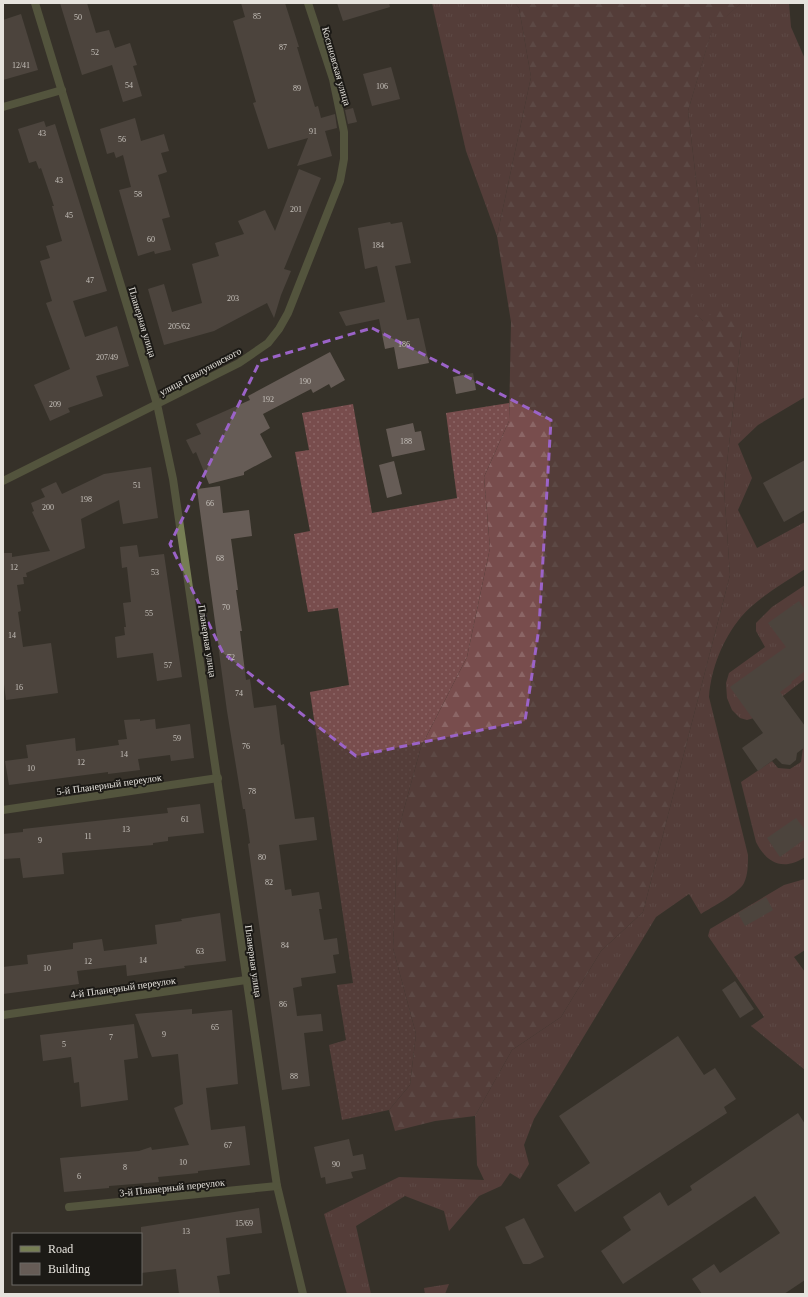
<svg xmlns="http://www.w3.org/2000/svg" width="808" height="1297" font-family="Georgia,serif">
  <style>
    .grass { fill: url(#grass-tufts) }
    .forest { fill: url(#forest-firs) }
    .garden { fill: url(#garden-dots) }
    .building { fill: #665c56 }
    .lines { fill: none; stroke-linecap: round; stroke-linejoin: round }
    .street { stroke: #767e54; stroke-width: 8 }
    .marked { fill: none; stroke: #9b63c8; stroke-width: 3; stroke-dasharray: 8 5; stroke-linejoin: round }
    .labels { text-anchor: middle; stroke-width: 4; stroke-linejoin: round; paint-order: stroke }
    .number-label { font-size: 8px; fill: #c6c1bb }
    .street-label { font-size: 10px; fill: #e6e3dd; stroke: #1c1a16 }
  </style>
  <defs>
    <pattern id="grass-tufts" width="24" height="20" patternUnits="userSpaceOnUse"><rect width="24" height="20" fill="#784d4d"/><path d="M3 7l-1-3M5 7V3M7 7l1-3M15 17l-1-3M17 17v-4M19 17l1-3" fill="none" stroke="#8b6666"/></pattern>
    <pattern id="forest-firs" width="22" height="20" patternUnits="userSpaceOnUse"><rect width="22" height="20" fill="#784d4d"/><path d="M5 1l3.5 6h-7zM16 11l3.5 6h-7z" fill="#8b6666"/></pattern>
    <pattern id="garden-dots" width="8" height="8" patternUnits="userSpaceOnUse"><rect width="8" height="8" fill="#784d4d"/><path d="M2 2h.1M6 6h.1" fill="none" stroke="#8b6666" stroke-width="1.8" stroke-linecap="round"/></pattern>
  </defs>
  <rect width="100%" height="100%" fill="#363229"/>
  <g class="grass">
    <polygon points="432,3 515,3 519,8 531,77 497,236 466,151"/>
    <path d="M741,3H789L791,27L805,59V397L758,425L738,444L752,478L738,510L757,548L805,522V569C784,583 757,598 741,617C723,639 711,668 709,697L748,855C748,864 748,875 744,883C739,893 712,907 701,914L689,894L656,917L534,1119L524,1145L529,1164L520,1179L510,1173L501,1186L479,1196L449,1231L444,1211L405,1196L356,1226L371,1294H347L324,1214L399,1177L484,1180L477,1165L475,1116L512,1050L561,1017L601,951L643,912L730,575L724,489L742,331L703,321L689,308L701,222L688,111L712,29Z"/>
    <polygon points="805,585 805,679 754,718 747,720 740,718 732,710 727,698 726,683 729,673 765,647 756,631 756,623 772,607"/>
    <path d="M805,747V857C784,871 767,864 756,842L741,782L772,761L778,768L790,769L801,762L803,748Z"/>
    <polygon points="805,879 805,950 794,957 805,972 805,1070 751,1026 764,1017 708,936 710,929 784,885"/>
    <polygon points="449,1284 445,1294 425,1294 424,1288"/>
  </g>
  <polygon class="forest" points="515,3 741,3 712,30 688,111 701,222 690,308 703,321 719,307 742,331 724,489 730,575 643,912 601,951 561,1017 512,1050 475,1116 435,1121 395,1131 389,1110 410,1085 416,1034 393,948 398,831 421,747 467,657 490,548 484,477 509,421 511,322 497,236 531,77 519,8"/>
  <polygon class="garden" points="509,403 509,421 484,477 490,548 467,657 421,747 398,831 393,948 416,1034 410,1085 389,1110 342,1120 329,1045 346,1040 337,985 353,983 310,692 349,685 338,608 308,612 294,534 310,531 295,452 309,450 302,413 353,404 372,513 457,498 446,413"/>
  <g class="building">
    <polygon points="60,3 87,3 96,33 109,30 115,48 130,43 137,65 133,66 142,96 123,102 112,65 82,75"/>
    <polygon points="241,3 285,3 299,47 297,47 315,107 318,106 321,118 335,114 337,128 325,131 332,156 297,166 308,138 268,149 253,103 256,102 233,21 245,17"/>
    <polygon points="337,3 389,3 390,7 343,21"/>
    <polygon points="21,14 38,70 3,80 3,20"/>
    <polygon points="391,67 400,99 372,106 363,74"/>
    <polygon points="353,108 357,122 348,124 345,110"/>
    <polygon points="135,118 141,141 164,134 169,151 161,153 167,172 158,175 170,217 162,219 171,250 155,254 154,251 138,256 119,190 131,187 123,155 116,158 114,152 107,154 100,129"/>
    <polygon points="44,121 46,127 55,124 107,291 73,301 85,337 117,326 129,366 96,376 103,396 68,408 70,412 50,421 34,385 70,369 46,303 52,301 40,261 50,258 46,246 62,241 52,206 54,206 41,168 39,169 36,161 29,163 18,129"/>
    <polygon points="299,169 321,178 284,269 291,271 281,295 274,318 267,303 214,331 164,345 148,289 164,284 172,312 202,303 192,264 219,256 215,243 244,234 238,221 265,210 275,231"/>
    <polygon points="390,222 391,224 402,222 411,263 395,266 407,320 419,318 429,363 398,369 394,347 385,349 379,319 346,326 339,312 385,302 377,266 365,269 358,228"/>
    <polygon points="330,352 345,380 331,388 329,384 313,393 311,389 263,414 270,428 260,434 272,457 244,472 244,475 209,484 196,452 193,454 186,440 201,434 196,424 250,400 248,396"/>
    <polygon points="473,373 476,390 456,394 453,377"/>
    <polygon points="413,423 415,432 421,431 425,450 392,457 386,429"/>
    <polygon points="805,460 805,510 784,522 763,483"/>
    <polygon points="394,461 402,494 387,498 379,465"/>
    <polygon points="151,467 158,518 123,524 119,500 81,519 85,548 26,573 27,577 23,577 24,584 17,585 21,611 18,612 23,647 51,643 58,693 6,700 3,676 3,553 12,553 12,557 50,551 32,512 34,511 31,503 45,497 41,489 56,482 62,494 104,474"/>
    <polygon points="220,486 223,513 249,510 252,536 231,539 238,590 236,590 242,631 240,631 246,680 250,679 254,708 276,705 281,745 284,744 295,819 314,817 317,840 279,845 285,890 291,889 292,896 319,892 322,909 319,909 324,940 337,938 339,954 333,955 336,973 301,978 302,986 293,988 297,1016 321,1014 323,1031 304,1033 310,1086 282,1090 248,844 250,843 245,809 243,809 227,711 197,489"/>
    <polygon points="137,545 139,557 164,554 182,677 157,681 153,653 117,658 115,637 125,635 124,627 126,627 123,603 131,602 127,567 122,568 120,547"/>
    <polygon points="799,601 805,610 805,671 791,682 792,683 780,692 805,726 805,747 797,753 796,760 790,765 782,764 776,758 758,771 742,748 763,733 730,687 786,647 768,623"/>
    <polygon points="140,719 140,721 155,719 156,729 190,724 194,758 171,761 170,755 138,759 140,770 108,774 108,772 9,785 5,761 28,758 26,745 75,738 76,751 119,745 118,740 127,739 124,720"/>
    <polygon points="200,804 204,833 168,837 168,841 153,843 153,845 62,853 64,874 23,878 20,858 3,859 3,834 23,832 23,829 168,813 167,808"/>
    <polygon points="796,818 805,830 805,839 780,857 767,838"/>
    <polygon points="766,897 773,910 745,926 738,913"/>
    <polygon points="220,913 226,961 184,966 185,968 127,976 126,965 77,971 79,984 3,994 3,967 28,964 27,955 73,949 73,943 102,939 104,951 157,944 155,925 182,921 181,919"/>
    <polygon points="735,981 754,1009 740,1018 722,990"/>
    <polygon points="192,1009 192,1014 232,1010 238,1084 206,1088 211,1130 245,1126 250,1165 198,1171 198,1173 158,1177 159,1182 109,1186 109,1188 64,1192 60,1158 139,1151 151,1147 152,1150 189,1145 174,1108 183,1104 178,1054 152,1057 135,1014"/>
    <polygon points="134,1024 138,1058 124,1060 128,1100 81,1107 79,1082 74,1083 71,1057 43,1061 40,1035"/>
    <polygon points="678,1036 704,1075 715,1068 736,1099 724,1107 727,1113 575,1212 557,1185 590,1163 559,1116"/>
    <polygon points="798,1113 805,1124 805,1280 784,1294 702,1294 692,1279 714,1264 720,1273 780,1233 755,1196 623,1284 601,1251 631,1230 623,1217 660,1192 668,1206 692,1190 690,1186"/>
    <polygon points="349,1139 353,1156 363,1154 366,1169 351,1172 353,1178 326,1184 325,1177 321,1178 314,1147"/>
    <polygon points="259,1208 262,1233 226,1238 230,1274 217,1276 220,1294 179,1294 176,1269 141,1273 141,1227"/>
    <polygon points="524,1218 544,1257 530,1264 523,1264 505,1227"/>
  </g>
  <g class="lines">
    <g class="street">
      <polyline points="35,3 157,404 173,479 277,1186 303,1294"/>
      <polyline points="3,107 62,90"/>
      <polyline points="3,481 239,363 268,343 279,329 288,313 340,181 344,159 344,132 333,79 308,3"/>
      <polyline points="3,810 218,778"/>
      <polyline points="3,1015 246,980"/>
      <polyline points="69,1207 277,1186"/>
    </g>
  </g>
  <path d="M0 0H808V1297H0ZM372,328L551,420L539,628L525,721L356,756L223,653L170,544L260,361Z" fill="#363229" fill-opacity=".55" fill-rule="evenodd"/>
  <path class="marked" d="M372,328L551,420L539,628L525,721L356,756L223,653L170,544L260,361Z"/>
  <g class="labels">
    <g class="number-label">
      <text x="257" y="19">85</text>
      <text x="78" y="20">50</text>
      <text x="283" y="50">87</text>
      <text x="95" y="55">52</text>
      <text x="21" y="68">12/41</text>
      <text x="129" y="88">54</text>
      <text x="382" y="89">106</text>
      <text x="297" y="91">89</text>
      <text x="313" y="134">91</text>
      <text x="42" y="136">43</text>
      <text x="122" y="142">56</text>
      <text x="59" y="183">43</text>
      <text x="138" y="197">58</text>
      <text x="296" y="212">201</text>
      <text x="69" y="218">45</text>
      <text x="151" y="242">60</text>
      <text x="378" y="248">184</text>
      <text x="90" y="283">47</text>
      <text x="233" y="301">203</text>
      <text x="179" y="329">205/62</text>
      <text x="404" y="347">186</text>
      <text x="107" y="360">207/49</text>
      <text x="305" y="384">190</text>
      <text x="268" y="402">192</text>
      <text x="55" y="407">209</text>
      <text x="406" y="444">188</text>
      <text x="137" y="488">51</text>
      <text x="86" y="502">198</text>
      <text x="210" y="506">66</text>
      <text x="48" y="510">200</text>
      <text x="220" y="561">68</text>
      <text x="14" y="570">12</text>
      <text x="155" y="575">53</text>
      <text x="226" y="610">70</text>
      <text x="149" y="616">55</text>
      <text x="12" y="638">14</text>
      <text x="231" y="660">72</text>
      <text x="168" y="668">57</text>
      <text x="19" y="690">16</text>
      <text x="239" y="696">74</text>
      <text x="177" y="741">59</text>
      <text x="246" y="749">76</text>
      <text x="124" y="757">14</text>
      <text x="81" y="765">12</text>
      <text x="31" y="771">10</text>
      <text x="252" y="794">78</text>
      <text x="185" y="822">61</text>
      <text x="126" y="832">13</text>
      <text x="88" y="839">11</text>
      <text x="40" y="843">9</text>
      <text x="262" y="860">80</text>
      <text x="269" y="885">82</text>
      <text x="285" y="948">84</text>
      <text x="200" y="954">63</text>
      <text x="143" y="963">14</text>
      <text x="88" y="964">12</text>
      <text x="47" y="971">10</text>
      <text x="283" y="1007">86</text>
      <text x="215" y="1030">65</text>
      <text x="164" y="1037">9</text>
      <text x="111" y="1040">7</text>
      <text x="64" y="1047">5</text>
      <text x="294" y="1079">88</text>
      <text x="228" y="1148">67</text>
      <text x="183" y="1165">10</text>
      <text x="336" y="1167">90</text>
      <text x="125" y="1170">8</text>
      <text x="79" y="1179">6</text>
      <text x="244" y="1226">15/69</text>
      <text x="186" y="1234">13</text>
    </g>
    <g class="street-label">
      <text transform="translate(337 66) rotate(74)" y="4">Косиновская улица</text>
      <text transform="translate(143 322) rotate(73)" y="4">Планерная улица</text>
      <text transform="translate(200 371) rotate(-28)" y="4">улица Павлуновского</text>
      <text transform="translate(208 641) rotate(81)" y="4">Планерная улица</text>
      <text transform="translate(109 784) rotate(-8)" y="4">5-й Планерный переулок</text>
      <text transform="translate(254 961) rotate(82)" y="4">Планерная улица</text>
      <text transform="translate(123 987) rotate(-8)" y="4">4-й Планерный переулок</text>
      <text transform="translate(172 1187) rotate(-6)" y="4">3-й Планерный переулок</text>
    </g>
  </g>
  <rect width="808" height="1297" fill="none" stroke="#e6e3dd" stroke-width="8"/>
  <rect x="12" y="1233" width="130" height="52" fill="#1c1a16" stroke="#6d6a66"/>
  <rect x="20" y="1246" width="20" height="6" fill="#767e54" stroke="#6d6a66"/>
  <text x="48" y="1253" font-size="12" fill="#e6e3dd">Road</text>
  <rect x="20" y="1263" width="20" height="12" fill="#665c56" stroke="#6d6a66"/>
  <text x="48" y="1273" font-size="12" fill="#e6e3dd">Building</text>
</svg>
